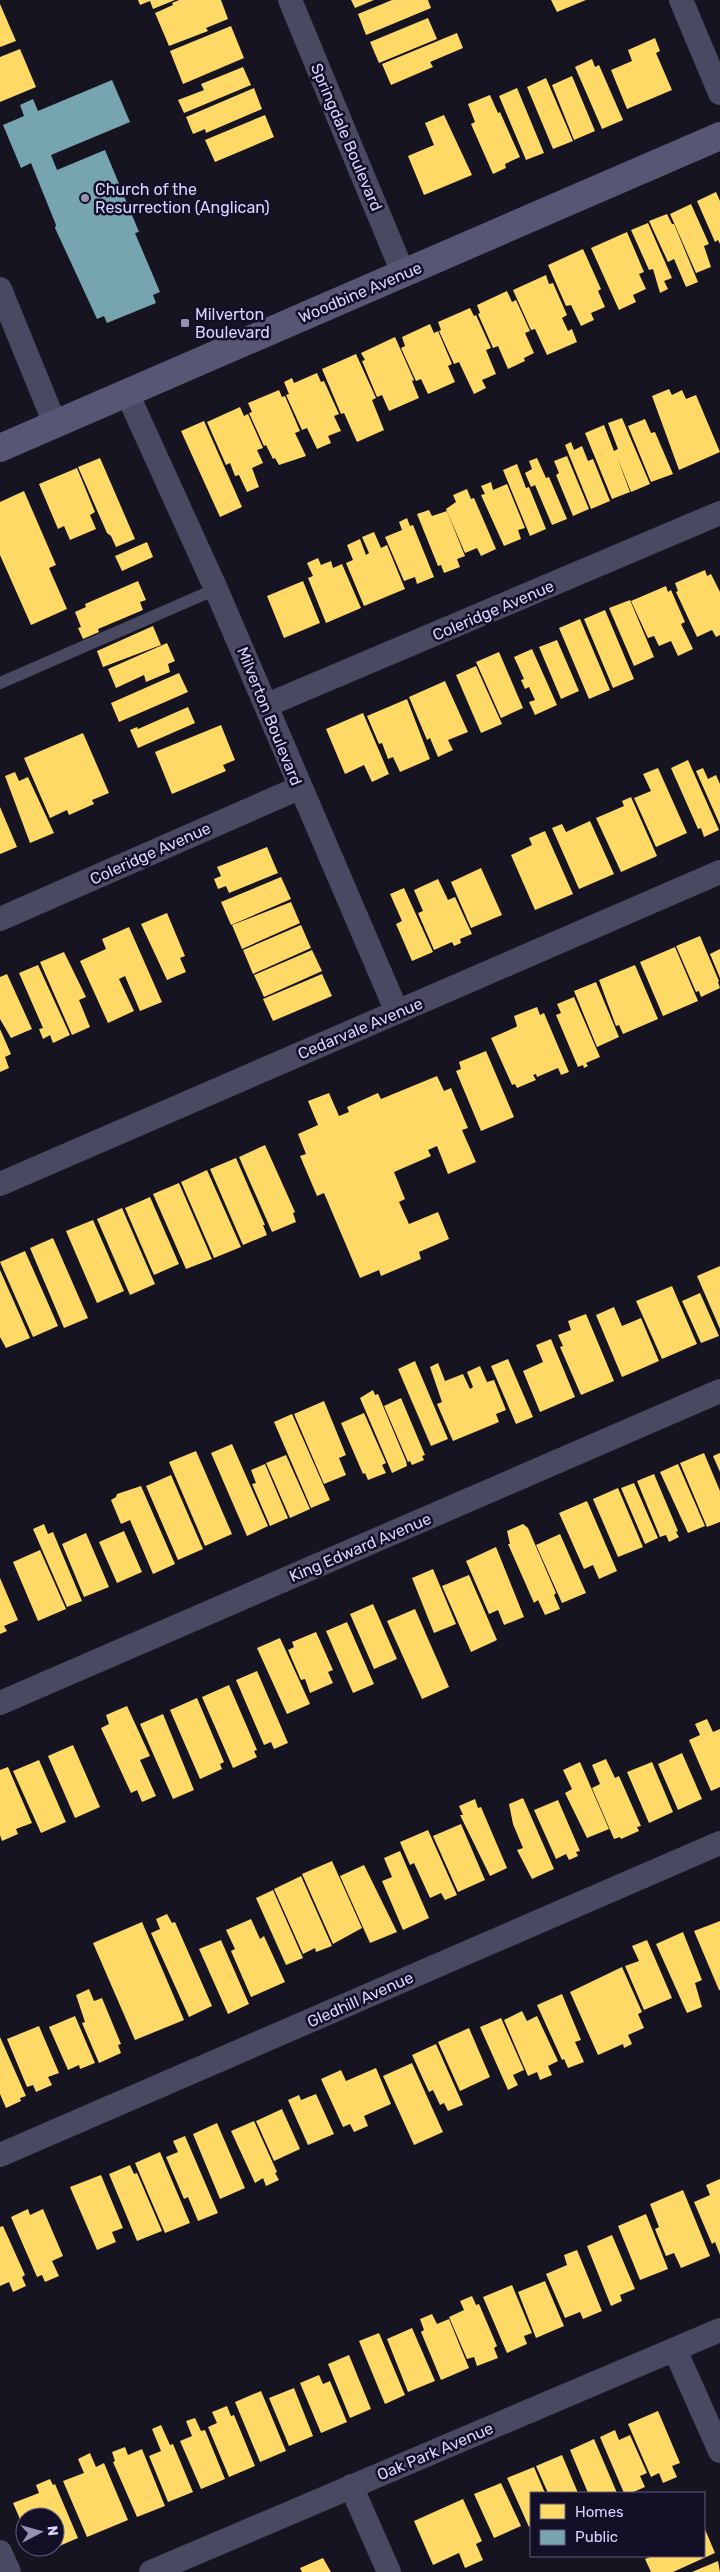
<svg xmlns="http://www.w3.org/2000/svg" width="720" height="2572" font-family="Rubik,sans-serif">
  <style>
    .homes { fill: #ffd966 }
    .public { fill: #76a5af }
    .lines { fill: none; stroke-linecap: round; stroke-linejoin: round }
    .service { stroke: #4a4962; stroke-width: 12 }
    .minor { stroke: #4a4962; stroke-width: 24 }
    .secondary { stroke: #575674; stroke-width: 28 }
    .poi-dot { fill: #9591b1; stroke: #130f26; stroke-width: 2 }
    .labels { text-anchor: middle; stroke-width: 5; stroke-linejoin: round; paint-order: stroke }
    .street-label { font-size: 16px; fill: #d9d4ff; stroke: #130f26 }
    .poi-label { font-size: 16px; fill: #d9d4ff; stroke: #130f26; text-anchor: start }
  </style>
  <rect width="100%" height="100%" fill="#161421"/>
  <g class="homes">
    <polygon points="138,0 175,0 153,9 150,1 140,5"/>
    <polygon points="179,0 221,0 228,19 206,28 208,31 169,46 155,13 173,5 172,3"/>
    <polygon points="351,0 374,0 355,8"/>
    <polygon points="392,0 428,0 431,8 366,35 358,14"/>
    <polygon points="551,0 586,0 557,12"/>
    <polygon points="0,4 16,41 0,47"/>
    <polygon points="428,18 437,39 379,63 370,42"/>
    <polygon points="231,26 244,58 183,84 170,51"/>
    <polygon points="457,33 463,48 430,62 433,67 391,85 382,64"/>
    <polygon points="655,38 660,51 656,53 672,90 627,109 611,70 632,61 628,50"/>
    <polygon points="20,49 36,87 0,102 0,57"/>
    <polygon points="592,59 595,67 599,65 623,120 602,129 575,67"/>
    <polygon points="243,67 251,85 184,113 178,100 204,90 201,84"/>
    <polygon points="572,76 595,131 574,140 552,85"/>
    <polygon points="546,78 573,141 553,149 527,87"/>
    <polygon points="254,88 262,109 206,133 205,129 193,134 186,117"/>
    <polygon points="517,88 544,153 526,160 499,96"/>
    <polygon points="490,95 498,113 500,112 520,157 505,164 506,168 493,174 471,124 475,122 468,104"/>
    <polygon points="265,115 274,137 215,162 205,140"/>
    <polygon points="444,115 472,175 424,195 408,156 434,145 425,123"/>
    <polygon points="716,192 720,201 720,244 718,240 715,242 697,201"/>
    <polygon points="691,204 709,244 704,246 711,267 696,273 670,214"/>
    <polygon points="667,214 672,224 674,224 698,282 686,287 674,259 668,262 649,221"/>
    <polygon points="648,223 672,278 664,281 668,289 660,293 653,269 649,270 631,230"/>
    <polygon points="627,232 644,272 639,274 646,289 633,295 636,302 619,310 591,248"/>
    <polygon points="583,249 601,289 598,291 605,307 591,313 594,320 581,326 571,305 566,306 548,265"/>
    <polygon points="546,275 549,284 553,283 567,315 562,318 568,331 572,329 577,342 547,355 535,329 531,330 513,290"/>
    <polygon points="507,291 512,302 516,300 530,331 525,333 534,353 524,358 525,361 508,369 498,346 493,348 478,314 480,313 477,305"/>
    <polygon points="470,308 474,316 476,315 491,348 486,350 496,374 482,380 486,388 474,394 459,362 454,364 439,331 441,330 438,322"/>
    <polygon points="430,324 434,333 438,331 452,364 448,366 455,382 428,394 421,379 416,381 401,348 405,346 402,337"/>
    <polygon points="395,337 414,380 412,381 419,398 389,411 382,395 377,397 362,361 365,360 361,353"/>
    <polygon points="356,354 376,398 372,400 384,430 357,442 344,413 341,414 322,369"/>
    <polygon points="317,373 321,382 324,381 339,414 334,416 341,431 328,436 331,443 317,449 307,428 302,430 286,395 289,394 284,382 292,378 294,383"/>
    <polygon points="669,389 672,395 682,390 686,399 696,395 720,452 679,470 652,396"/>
    <polygon points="279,390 282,397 285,396 300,431 295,433 306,456 279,465 275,458 273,459 266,445 264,446 249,413 252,412 248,403"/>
    <polygon points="240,407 244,416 248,414 263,448 257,450 263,463 252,468 259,487 247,492 239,475 235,476 230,463 226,465 207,422"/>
    <polygon points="622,418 650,484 631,492 617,457 630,492 612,499 585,433 604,425 614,451 618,449 608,423"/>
    <polygon points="645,419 651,433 655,432 673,474 651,482 628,426"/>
    <polygon points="204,421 242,507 220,517 181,431"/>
    <polygon points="571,442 574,450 582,446 588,461 593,459 610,501 591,509 565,445"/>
    <polygon points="567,456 589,509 573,516 556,475 559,473 554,461"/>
    <polygon points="100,458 135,539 116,547 111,536 107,533 78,467"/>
    <polygon points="537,458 546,478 549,477 567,519 552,525 535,485 531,487 525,473 532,469 529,461"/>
    <polygon points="517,464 526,488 529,487 546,529 530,536 503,470"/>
    <polygon points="77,468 95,512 90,515 96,529 70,540 64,526 58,529 39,484"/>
    <polygon points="491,482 493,490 507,484 525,528 518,530 521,539 504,546 481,495 485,494 481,486"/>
    <polygon points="467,489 471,499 474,498 496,549 481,556 477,548 465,553 446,509 456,502 453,495"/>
    <polygon points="24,491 56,565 49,568 67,609 31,625 0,555 0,502"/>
    <polygon points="429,510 432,516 447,511 465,556 457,559 460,567 444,573 441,565 438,566 417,514"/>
    <polygon points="407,518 410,526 413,525 434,577 417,584 415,577 404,581 385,537 402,530 399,522"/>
    <polygon points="374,532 381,548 387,545 405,589 364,606 346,563 353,560 347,545 360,539 366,555 369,553 362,537"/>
    <polygon points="147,542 153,557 122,571 115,556"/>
    <polygon points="318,558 321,565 331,561 333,568 342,564 361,608 326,623 308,578 313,576 307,563"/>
    <polygon points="705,570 707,576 711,574 720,592 720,635 716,637 712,630 697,637 676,592 678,591 675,583"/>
    <polygon points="138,581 146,600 140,602 143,610 98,629 99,632 83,639 78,628 81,627 75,612 86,607 85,604"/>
    <polygon points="303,581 320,623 284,638 267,596"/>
    <polygon points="666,586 668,592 671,590 685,622 681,624 693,649 678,656 671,641 659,646 654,636 648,638 631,601"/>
    <polygon points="630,600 654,657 634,666 609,608"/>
    <polygon points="605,610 634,679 613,688 584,619"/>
    <polygon points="580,619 610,690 589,699 559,628"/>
    <polygon points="153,626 161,645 103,667 97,651"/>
    <polygon points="557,640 579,691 561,699 539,647"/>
    <polygon points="167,643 175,661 168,664 170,672 146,682 144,675 116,688 108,669"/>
    <polygon points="532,649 557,705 535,715 529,702 535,700 529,687 525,689 521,680 524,679 514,657"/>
    <polygon points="499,652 523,708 501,718 476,662"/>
    <polygon points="476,666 502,724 481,733 456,675"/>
    <polygon points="179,673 188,692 119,722 111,703"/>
    <polygon points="445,681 468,732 448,740 453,750 438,757 430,738 427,740 409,697"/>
    <polygon points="407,699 430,759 400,772 393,757 388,759 382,743 379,744 367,716"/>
    <polygon points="188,707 195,723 138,748 130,730 137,727 138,729"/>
    <polygon points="363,713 389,774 372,782 364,765 345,774 326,729"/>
    <polygon points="221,725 235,760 223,765 226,771 172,794 155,752"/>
    <polygon points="83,733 109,793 92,800 94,804 69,815 67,810 50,818 24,758"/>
    <polygon points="688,760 719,830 704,837 701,828 698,829 671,768"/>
    <polygon points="658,768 687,833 656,847 634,798 651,791 643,774"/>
    <polygon points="703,768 708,779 716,775 720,784 720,825 696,771"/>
    <polygon points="15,772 19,781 28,777 54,833 30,843 5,776"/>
    <polygon points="631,797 657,856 621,872 596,818 624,806 622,801"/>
    <polygon points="0,807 17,847 0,854"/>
    <polygon points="590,821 614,874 579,889 552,828 562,824 566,832"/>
    <polygon points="545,831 573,894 535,910 511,855 532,845 529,838"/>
    <polygon points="267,847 278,873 229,893 226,886 218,889 214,879 221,876 217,867"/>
    <polygon points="481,868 502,915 471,928 451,882"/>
    <polygon points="281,877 291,899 231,925 221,902"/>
    <polygon points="438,879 448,900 455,897 472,934 460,939 461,943 454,946 452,942 434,950 418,913 423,911 414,890"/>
    <polygon points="404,888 433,952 412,961 396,924 402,921 390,894"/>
    <polygon points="291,902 300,923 242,949 232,925"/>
    <polygon points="167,913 185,956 180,958 186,972 167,980 141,924"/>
    <polygon points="301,925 311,948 253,974 243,950"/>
    <polygon points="129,927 162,1002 140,1011 125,976 119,979 134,1011 108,1023 80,961 106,949 102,939"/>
    <polygon points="700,936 719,981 718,982 720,988 701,997 699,991 696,992 676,946"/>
    <polygon points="675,947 698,1001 663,1016 640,962"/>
    <polygon points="720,949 720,978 710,954"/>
    <polygon points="312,950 322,971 264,997 254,975"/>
    <polygon points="64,952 86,997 79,1000 90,1027 72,1035 40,962"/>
    <polygon points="38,965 70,1035 53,1043 50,1035 43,1039 39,1029 43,1028 19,973"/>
    <polygon points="635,965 658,1019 623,1034 619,1025 616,1026 599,980"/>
    <polygon points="7,974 32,1029 11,1038 0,1019 0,977"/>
    <polygon points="322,974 332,996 273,1021 263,999"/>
    <polygon points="596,982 619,1037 597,1047 574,991"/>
    <polygon points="574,997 600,1057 586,1063 588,1066 584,1068 583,1065 578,1067 556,1015 561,1013 557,1004"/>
    <polygon points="537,1007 540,1015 544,1013 569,1072 561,1075 558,1068 537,1077 536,1074 533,1075 536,1080 517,1088 515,1084 512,1085 491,1038 516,1027 517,1026 514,1016"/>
    <polygon points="0,1029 11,1054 5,1057 9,1068 0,1072"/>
    <polygon points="486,1051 514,1117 481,1131 456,1071 461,1069 459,1062"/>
    <polygon points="437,1076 444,1091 451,1088 468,1128 462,1130 476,1162 448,1174 437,1146 428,1150 431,1156 394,1172 405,1199 399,1202 409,1224 438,1212 449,1239 419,1252 421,1259 381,1276 379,1270 360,1278 324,1193 317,1196 300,1156 306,1154 298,1134 318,1125 308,1101 329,1093 339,1116 349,1112 347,1107 378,1093 381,1099"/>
    <polygon points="265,1145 295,1212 293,1213 296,1222 272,1232 239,1157"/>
    <polygon points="236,1158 265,1225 263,1225 267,1235 243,1245 210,1169"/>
    <polygon points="207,1170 241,1247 214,1258 181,1182"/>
    <polygon points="179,1183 212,1259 186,1269 153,1194"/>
    <polygon points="150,1197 179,1264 154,1275 125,1208"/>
    <polygon points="122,1208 155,1284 130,1295 97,1219"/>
    <polygon points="93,1220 124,1291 97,1303 66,1231"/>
    <polygon points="53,1238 88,1318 64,1328 30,1248"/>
    <polygon points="25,1251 58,1326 33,1337 0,1262"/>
    <polygon points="720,1266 720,1329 697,1276"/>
    <polygon points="0,1270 30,1338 6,1348 0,1337"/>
    <polygon points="672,1286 697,1344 662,1359 636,1301"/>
    <polygon points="700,1293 719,1336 701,1343 682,1301"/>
    <polygon points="614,1307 622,1326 641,1318 659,1361 622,1377 596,1315"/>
    <polygon points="586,1314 614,1381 581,1395 560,1347 563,1346 558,1335 571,1330 568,1321"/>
    <polygon points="551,1339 575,1397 540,1412 523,1371 543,1362 536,1345"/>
    <polygon points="508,1359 533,1417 516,1424 491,1366"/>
    <polygon points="415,1361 448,1439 431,1446 398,1369"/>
    <polygon points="438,1363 445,1381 463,1374 470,1389 473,1387 467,1372 480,1366 487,1382 494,1380 506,1410 496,1414 499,1422 453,1441 437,1404 442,1402 430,1367"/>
    <polygon points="373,1390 375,1395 378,1394 406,1461 407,1466 392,1473 360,1398"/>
    <polygon points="401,1398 425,1455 422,1456 424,1460 412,1465 410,1461 408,1462 384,1406"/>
    <polygon points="324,1401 346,1455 339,1458 346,1475 324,1484 294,1414"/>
    <polygon points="364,1413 386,1463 382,1465 386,1473 368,1480 365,1473 363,1474 341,1423"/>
    <polygon points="292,1414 330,1500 311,1508 274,1422"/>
    <polygon points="232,1444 268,1526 247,1536 211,1453"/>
    <polygon points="196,1451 232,1534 205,1546 169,1462"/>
    <polygon points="704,1453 720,1491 720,1522 707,1527 680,1463"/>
    <polygon points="720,1453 720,1472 713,1456"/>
    <polygon points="286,1455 310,1509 290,1518 266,1463"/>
    <polygon points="265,1464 288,1518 270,1526 252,1484 256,1483 251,1470"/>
    <polygon points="678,1464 705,1526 688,1533 660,1472"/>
    <polygon points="654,1474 678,1531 676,1532 679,1537 669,1542 666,1535 660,1537 637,1481"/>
    <polygon points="171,1475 203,1549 178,1560 146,1486"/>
    <polygon points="634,1483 658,1538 645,1544 621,1488"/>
    <polygon points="141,1486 175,1564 153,1574 130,1520 121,1524 111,1500 116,1497 117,1494"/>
    <polygon points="618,1488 643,1547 618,1557 593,1499"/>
    <polygon points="587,1501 617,1571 599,1579 593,1565 584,1569 559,1513"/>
    <polygon points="44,1524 48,1534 53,1532 82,1601 67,1607 33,1529"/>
    <polygon points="523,1524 528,1528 556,1593 554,1595 560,1609 545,1615 538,1600 534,1603 508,1544 510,1544 507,1531"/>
    <polygon points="124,1531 142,1572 117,1583 99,1542"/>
    <polygon points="86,1533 109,1587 84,1597 62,1544"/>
    <polygon points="560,1534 586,1593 562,1603 536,1545"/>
    <polygon points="496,1547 524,1617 504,1625 498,1610 489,1614 466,1561"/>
    <polygon points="40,1550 66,1609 38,1621 13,1562"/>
    <polygon points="433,1569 456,1624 434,1633 412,1578"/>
    <polygon points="469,1575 497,1640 471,1652 442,1586"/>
    <polygon points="0,1578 18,1620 4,1626 7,1631 0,1634"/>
    <polygon points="373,1604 397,1659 374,1669 350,1614"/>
    <polygon points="415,1609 449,1687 422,1699 387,1621"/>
    <polygon points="347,1622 374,1684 353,1693 326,1631"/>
    <polygon points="316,1632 333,1670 328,1672 333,1683 310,1693 305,1679 301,1680 288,1650 294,1647 292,1642"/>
    <polygon points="280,1638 310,1704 287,1714 257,1648"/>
    <polygon points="257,1671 288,1743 274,1749 271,1742 264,1745 236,1680"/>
    <polygon points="229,1685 257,1750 254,1751 257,1757 233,1768 202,1697"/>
    <polygon points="197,1698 224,1762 220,1764 222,1769 200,1779 170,1710"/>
    <polygon points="127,1706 150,1756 140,1760 156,1796 142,1802 137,1790 131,1793 101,1728 109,1724 106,1715"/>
    <polygon points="163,1714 194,1790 173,1799 140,1724"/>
    <polygon points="707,1719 713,1732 720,1729 720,1787 711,1791 689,1740 700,1735 695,1724"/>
    <polygon points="73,1745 100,1807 75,1818 48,1756"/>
    <polygon points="682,1753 702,1799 678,1810 658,1764"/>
    <polygon points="606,1759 615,1778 619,1776 641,1826 637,1827 639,1831 621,1839 620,1837 614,1839 592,1788 600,1784 592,1765"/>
    <polygon points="39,1760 66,1822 41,1833 13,1771"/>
    <polygon points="580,1762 609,1829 587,1838 565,1793 572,1789 563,1770"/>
    <polygon points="652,1762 673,1812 649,1823 627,1772"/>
    <polygon points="8,1767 32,1823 16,1829 18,1834 2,1841 0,1835 0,1770"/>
    <polygon points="523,1798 554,1869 532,1879 517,1850 523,1848 513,1824 509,1804"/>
    <polygon points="475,1799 478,1808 481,1807 507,1868 490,1876 460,1815 463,1815 459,1806"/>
    <polygon points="558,1800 580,1851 576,1852 578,1856 569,1860 566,1854 556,1859 534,1810"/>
    <polygon points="461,1824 485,1880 458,1892 433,1836"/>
    <polygon points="428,1830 457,1895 445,1900 441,1893 430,1898 414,1863 410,1865 400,1842"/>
    <polygon points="400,1851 429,1918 403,1930 382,1881 392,1877 384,1858"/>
    <polygon points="332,1861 362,1928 333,1944 302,1874"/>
    <polygon points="364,1865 397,1932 370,1943 340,1876"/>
    <polygon points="301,1876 332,1946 316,1952 315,1948 303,1954 274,1889"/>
    <polygon points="273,1890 303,1958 286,1965 256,1898"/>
    <polygon points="167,1914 172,1923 175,1922 212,2006 189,2017 151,1933 160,1929 156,1919"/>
    <polygon points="251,1919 260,1939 264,1936 285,1982 251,1997 231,1951 235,1949 226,1930"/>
    <polygon points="720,1921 720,1990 719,1990 694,1931"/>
    <polygon points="142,1922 184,2020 135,2040 93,1943"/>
    <polygon points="683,1932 702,1980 695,1983 702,2007 687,2013 656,1944"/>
    <polygon points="221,1940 249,2004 228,2014 199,1949"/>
    <polygon points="647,1940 672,1998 644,2010 625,1966 639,1961 632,1946"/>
    <polygon points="622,1967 642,2012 638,2014 644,2028 628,2035 632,2044 624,2048 623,2044 598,2055 570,1992"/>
    <polygon points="89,1989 94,2001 102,1998 121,2044 118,2045 121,2053 99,2063 82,2023 85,2022 76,1995"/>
    <polygon points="562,1994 581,2040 575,2042 584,2062 568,2068 564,2059 562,2060 537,2005"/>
    <polygon points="522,2011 527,2021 537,2016 558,2061 548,2066 552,2075 540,2080 537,2072 528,2076 504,2020"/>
    <polygon points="75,2016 95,2063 80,2069 79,2065 68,2070 49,2027"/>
    <polygon points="501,2018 524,2070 513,2075 518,2085 508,2090 480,2027"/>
    <polygon points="39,2026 59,2073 48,2077 52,2085 36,2092 33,2085 27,2087 7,2039"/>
    <polygon points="469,2028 490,2077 460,2091 438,2042"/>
    <polygon points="0,2037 26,2096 20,2098 21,2101 6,2108 0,2094"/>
    <polygon points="436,2044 463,2105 448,2111 444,2103 440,2105 433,2090 429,2092 412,2055"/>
    <polygon points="412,2063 443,2132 414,2145 383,2076"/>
    <polygon points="376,2068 391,2104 364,2116 368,2126 354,2132 350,2124 343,2127 321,2079 341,2070 346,2081"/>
    <polygon points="316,2094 334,2134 308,2145 288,2100 299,2095 301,2100"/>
    <polygon points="282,2109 300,2149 274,2161 256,2121"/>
    <polygon points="254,2121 277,2172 275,2173 279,2180 266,2186 263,2178 255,2183 231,2131"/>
    <polygon points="217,2123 245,2188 220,2199 193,2134"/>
    <polygon points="185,2136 218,2213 198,2221 188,2197 184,2199 166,2157 178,2152 173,2141"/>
    <polygon points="160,2152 190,2223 165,2233 135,2163"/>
    <polygon points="130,2165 134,2174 137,2173 162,2231 137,2241 109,2174"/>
    <polygon points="101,2175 123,2228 112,2232 116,2242 97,2250 70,2187"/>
    <polygon points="720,2179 720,2255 715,2242 712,2244 694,2202 710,2195 706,2185"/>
    <polygon points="683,2190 710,2256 681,2268 674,2253 666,2256 655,2229 659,2227 650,2204"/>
    <polygon points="28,2209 30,2215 43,2209 63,2256 52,2261 59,2276 45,2282 42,2275 37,2277 11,2217"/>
    <polygon points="646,2214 668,2269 640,2280 618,2226"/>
    <polygon points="3,2226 25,2275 22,2277 26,2286 13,2292 9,2282 0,2286 0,2227"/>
    <polygon points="612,2235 635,2289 620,2295 622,2301 611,2306 587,2246"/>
    <polygon points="577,2250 602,2311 583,2319 580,2312 565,2318 546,2274 567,2265 564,2255"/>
    <polygon points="545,2281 564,2326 536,2338 518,2292"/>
    <polygon points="512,2285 532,2333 524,2336 527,2344 507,2353 483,2297"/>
    <polygon points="472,2296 476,2305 479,2304 497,2346 494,2348 498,2358 477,2366 474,2357 467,2359 449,2317 464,2310 460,2301"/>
    <polygon points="432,2314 437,2324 449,2319 469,2368 441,2380 421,2332 424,2330 420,2319"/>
    <polygon points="412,2328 435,2381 408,2392 387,2339"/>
    <polygon points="379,2333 405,2395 385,2404 359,2341"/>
    <polygon points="349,2355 371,2409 350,2418 328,2364"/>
    <polygon points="319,2375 323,2384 330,2381 347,2422 321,2433 300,2383"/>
    <polygon points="294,2388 313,2436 289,2446 269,2398"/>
    <polygon points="261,2391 286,2451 260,2462 235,2402"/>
    <polygon points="227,2406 231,2416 234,2415 255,2466 229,2477 208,2427 217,2423 212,2412"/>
    <polygon points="658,2411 680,2463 672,2466 677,2477 663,2483 659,2473 651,2477 628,2424"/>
    <polygon points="195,2418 201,2431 205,2430 225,2479 201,2489 180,2441 192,2436 186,2421"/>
    <polygon points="161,2425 170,2445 173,2444 193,2492 168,2502 149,2456 161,2451 152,2429"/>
    <polygon points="615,2430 619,2440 630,2435 647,2473 640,2476 645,2487 631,2493 624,2493 600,2437"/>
    <polygon points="594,2439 617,2493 588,2493 570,2450"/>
    <polygon points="125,2447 128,2455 142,2449 165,2506 137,2517 113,2462 115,2461 112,2452"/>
    <polygon points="90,2453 96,2467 104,2463 128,2520 87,2537 63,2481 84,2473 78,2459"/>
    <polygon points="562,2455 578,2493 548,2493 536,2466"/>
    <polygon points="534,2467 545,2493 531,2493 531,2526 529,2527 507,2478"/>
    <polygon points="50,2479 53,2485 55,2484 78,2538 36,2556 33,2547 55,2547 55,2517 25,2517 23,2526 13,2503 39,2493 36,2485"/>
    <polygon points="501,2483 521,2526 494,2538 474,2494"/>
    <polygon points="463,2499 482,2541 476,2544 483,2560 465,2568 459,2553 433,2565 414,2521"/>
    <polygon points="704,2527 715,2553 673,2572 651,2572 645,2559 653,2556 704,2556"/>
    <polygon points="323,2558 331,2572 302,2572 300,2568"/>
    <polygon points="718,2561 720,2572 692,2572"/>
  </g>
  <polygon class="public" points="112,80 130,122 51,155 57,170 105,150 139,232 135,233 160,292 153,295 156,303 107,323 104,316 97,319 55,228 56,225 31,163 21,168 3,125 24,116 20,105 33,99 38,111"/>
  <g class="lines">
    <polyline class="service" points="0,683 216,589"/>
    <g class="minor">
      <polyline points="290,0 403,273"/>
      <polyline points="681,0 720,93"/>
      <polyline points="0,289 55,424"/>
      <polyline points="127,393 216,589 397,1012"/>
      <polyline points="267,705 720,513"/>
      <polyline points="0,919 299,788"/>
      <polyline points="0,1184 720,872"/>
      <polyline points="0,1703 720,1391"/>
      <polyline points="0,2155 720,1843"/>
      <polyline points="675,2350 720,2451"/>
      <polyline points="351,2486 389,2572"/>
      <polyline points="0,2552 9,2572"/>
      <polyline points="151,2572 720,2330"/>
    </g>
    <polyline class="secondary" points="0,448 720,136"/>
  </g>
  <g class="poi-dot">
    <circle cx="85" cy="198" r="5"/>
    <rect x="180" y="318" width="10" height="10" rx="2.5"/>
  </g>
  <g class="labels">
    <g class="street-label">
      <text transform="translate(347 137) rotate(67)" y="6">Springdale Boulevard</text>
      <text transform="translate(360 292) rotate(-23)" y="6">Woodbine Avenue</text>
      <text transform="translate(493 610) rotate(-23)" y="6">Coleridge Avenue</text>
      <text transform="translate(270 716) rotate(68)" y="6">Milverton Boulevard</text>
      <text transform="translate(150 853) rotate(-24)" y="6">Coleridge Avenue</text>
      <text transform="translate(360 1028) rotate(-23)" y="6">Cedarvale Avenue</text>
      <text transform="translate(360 1547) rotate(-23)" y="6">King Edward Avenue</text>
      <text transform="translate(360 1999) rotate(-24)" y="6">Gledhill Avenue</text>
      <text transform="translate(435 2451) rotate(-23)" y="6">Oak Park Avenue</text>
    </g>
    <g class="poi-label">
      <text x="95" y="195">Church of the<tspan x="95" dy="18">Resurrection (Anglican)</tspan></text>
      <text x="195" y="320">Milverton<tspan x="195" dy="18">Boulevard</tspan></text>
    </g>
  </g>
  <rect x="530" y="2492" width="175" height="65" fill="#130f26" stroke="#625e7d"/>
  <rect x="540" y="2504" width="25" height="15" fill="#ffd966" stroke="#625e7d"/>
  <text x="575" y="2517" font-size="15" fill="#d9d4ff">Homes</text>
  <rect x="540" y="2530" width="25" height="15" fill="#76a5af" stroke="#625e7d"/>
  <text x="575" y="2542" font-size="15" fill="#d9d4ff">Public</text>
  <g transform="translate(40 2532) rotate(84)"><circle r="24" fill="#130f26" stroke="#625e7d"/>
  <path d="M0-4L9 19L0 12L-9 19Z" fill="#9591b1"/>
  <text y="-8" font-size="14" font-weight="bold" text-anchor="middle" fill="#d9d4ff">N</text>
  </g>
</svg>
